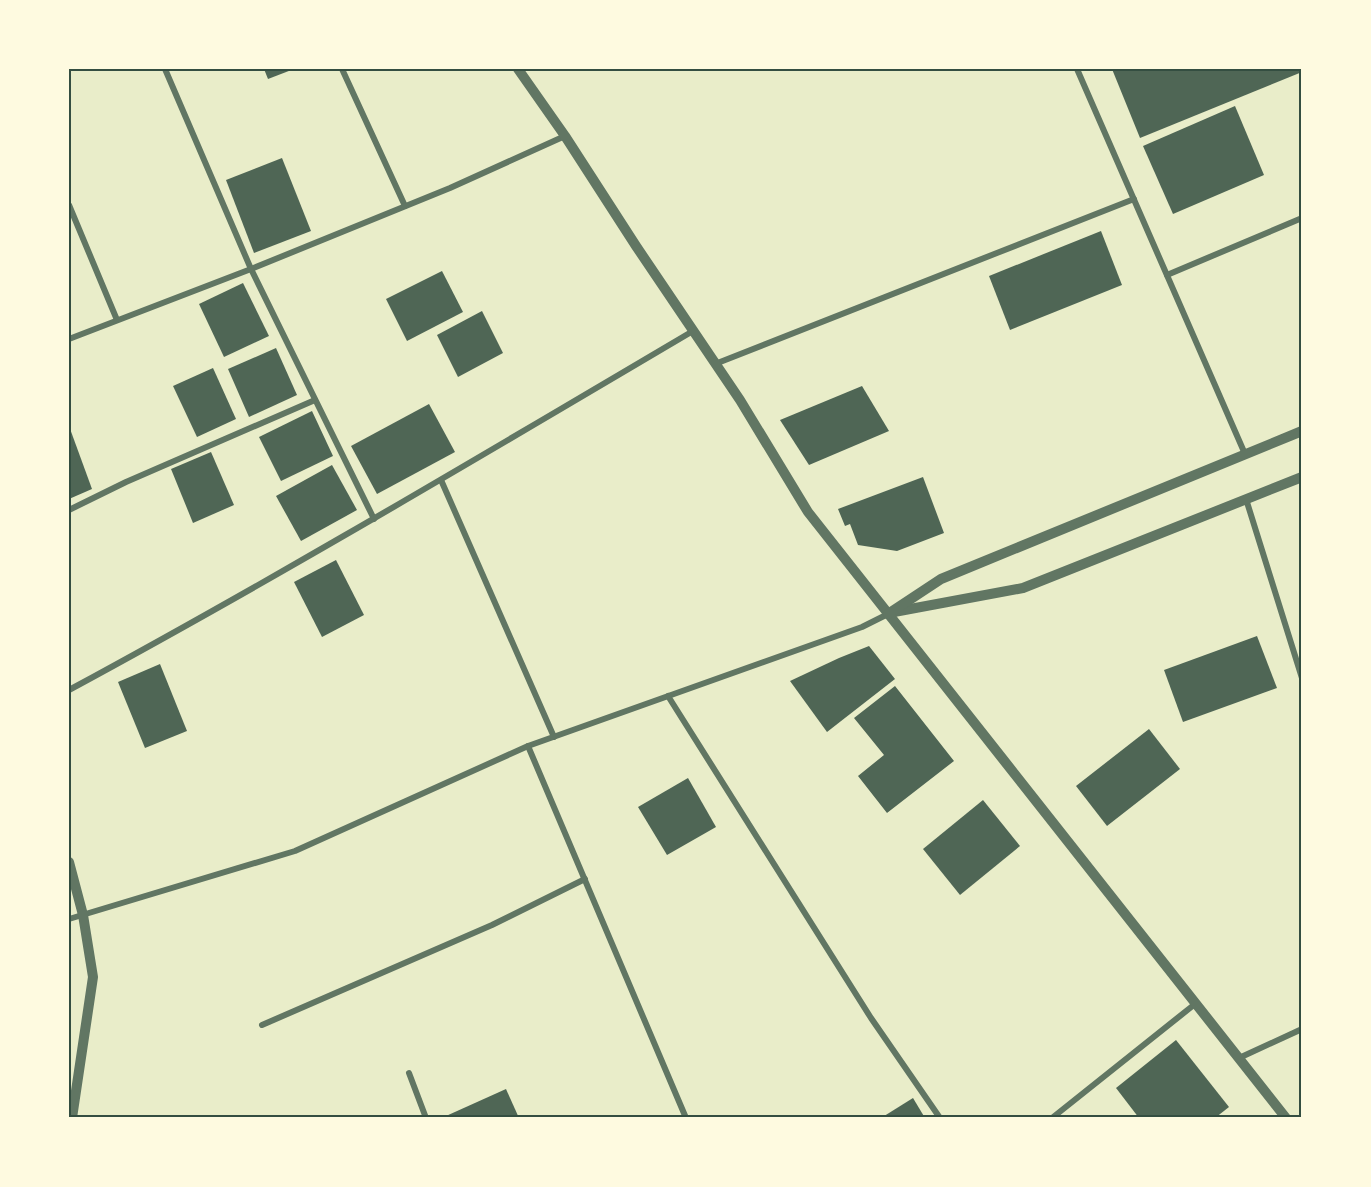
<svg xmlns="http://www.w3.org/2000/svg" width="1371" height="1187" font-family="Arial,sans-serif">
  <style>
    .building { fill: #4f6655 }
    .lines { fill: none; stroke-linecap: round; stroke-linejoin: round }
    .minor { stroke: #617663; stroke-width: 6 }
    .tertiary { stroke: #617663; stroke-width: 10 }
    .neatline { fill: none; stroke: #344e41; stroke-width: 2 }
  </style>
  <rect width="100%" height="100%" fill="#e9edc9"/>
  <g class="building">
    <polygon points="264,69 294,69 268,79"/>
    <polygon points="1112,69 1302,69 1302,72 1140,138"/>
    <polygon points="1235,106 1264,175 1173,214 1143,146"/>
    <polygon points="282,158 311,231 254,253 226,180"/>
    <polygon points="1101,231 1122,285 1010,330 989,276"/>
    <polygon points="442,271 463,312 407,341 386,299"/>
    <polygon points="243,283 269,336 224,357 199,304"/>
    <polygon points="482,311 503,353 458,377 437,335"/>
    <polygon points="276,348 297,395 249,417 228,369"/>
    <polygon points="213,368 236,419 197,437 173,386"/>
    <polygon points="862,386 889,431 809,465 780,420"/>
    <polygon points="429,404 455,452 377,494 351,446"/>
    <polygon points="312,411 333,456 281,481 259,437"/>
    <polygon points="69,426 92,489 69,499"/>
    <polygon points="211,452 234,505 193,523 171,469"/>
    <polygon points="332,465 357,510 301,541 276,496"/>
    <polygon points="923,477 944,533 897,551 858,545 850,524 845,526 838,509"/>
    <polygon points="336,560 364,615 322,637 294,582"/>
    <polygon points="1257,636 1277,688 1183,722 1164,670"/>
    <polygon points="869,646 895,679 827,732 790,681 839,658"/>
    <polygon points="160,664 187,731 145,748 118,682"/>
    <polygon points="895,686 954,761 887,813 858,776 884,755 854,718"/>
    <polygon points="1149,729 1180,769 1107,826 1076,786"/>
    <polygon points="688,778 716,827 667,855 638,807"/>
    <polygon points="983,800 1020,846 960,895 923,849"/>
    <polygon points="1176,1040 1229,1107 1215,1118 1139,1118 1116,1088"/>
    <polygon points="506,1089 519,1118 447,1118 446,1116"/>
    <polygon points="913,1098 925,1118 881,1118"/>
  </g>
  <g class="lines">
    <g class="minor">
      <polyline points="165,69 251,269 374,519"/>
      <polyline points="342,69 405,206"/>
      <polyline points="1077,69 1245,454"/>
      <polyline points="69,205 117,320"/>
      <polyline points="1167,275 1302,218"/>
      <polyline points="69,339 251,269 450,188 565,136"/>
      <polyline points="715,364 1134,199"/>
      <polyline points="441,480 554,737"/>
      <polyline points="1246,499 1302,678"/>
      <polyline points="69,510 126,482 315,400"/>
      <path d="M69,690C280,576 486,453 693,331"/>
      <polyline points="668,696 871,1018 940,1118"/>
      <polyline points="528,746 686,1118"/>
      <polyline points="69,919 295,851 528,746 862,627 888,614"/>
      <polyline points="262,1025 492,925 585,879"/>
      <polyline points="1239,1058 1302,1029"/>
      <polyline points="409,1073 426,1118"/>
      <polyline points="1052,1118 1195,1004"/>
    </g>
    <g class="tertiary">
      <polyline points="518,69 565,136 636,246 740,400 808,512 1286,1118"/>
      <polyline points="894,612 1023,588 1302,477"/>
      <polyline points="888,614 941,579 1302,431"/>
      <polyline points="69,862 83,915 93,977 72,1118"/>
    </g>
  </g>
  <rect width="1371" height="1187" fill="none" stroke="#fefae0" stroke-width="141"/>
  <rect x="70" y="70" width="1230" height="1046" class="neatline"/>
</svg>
